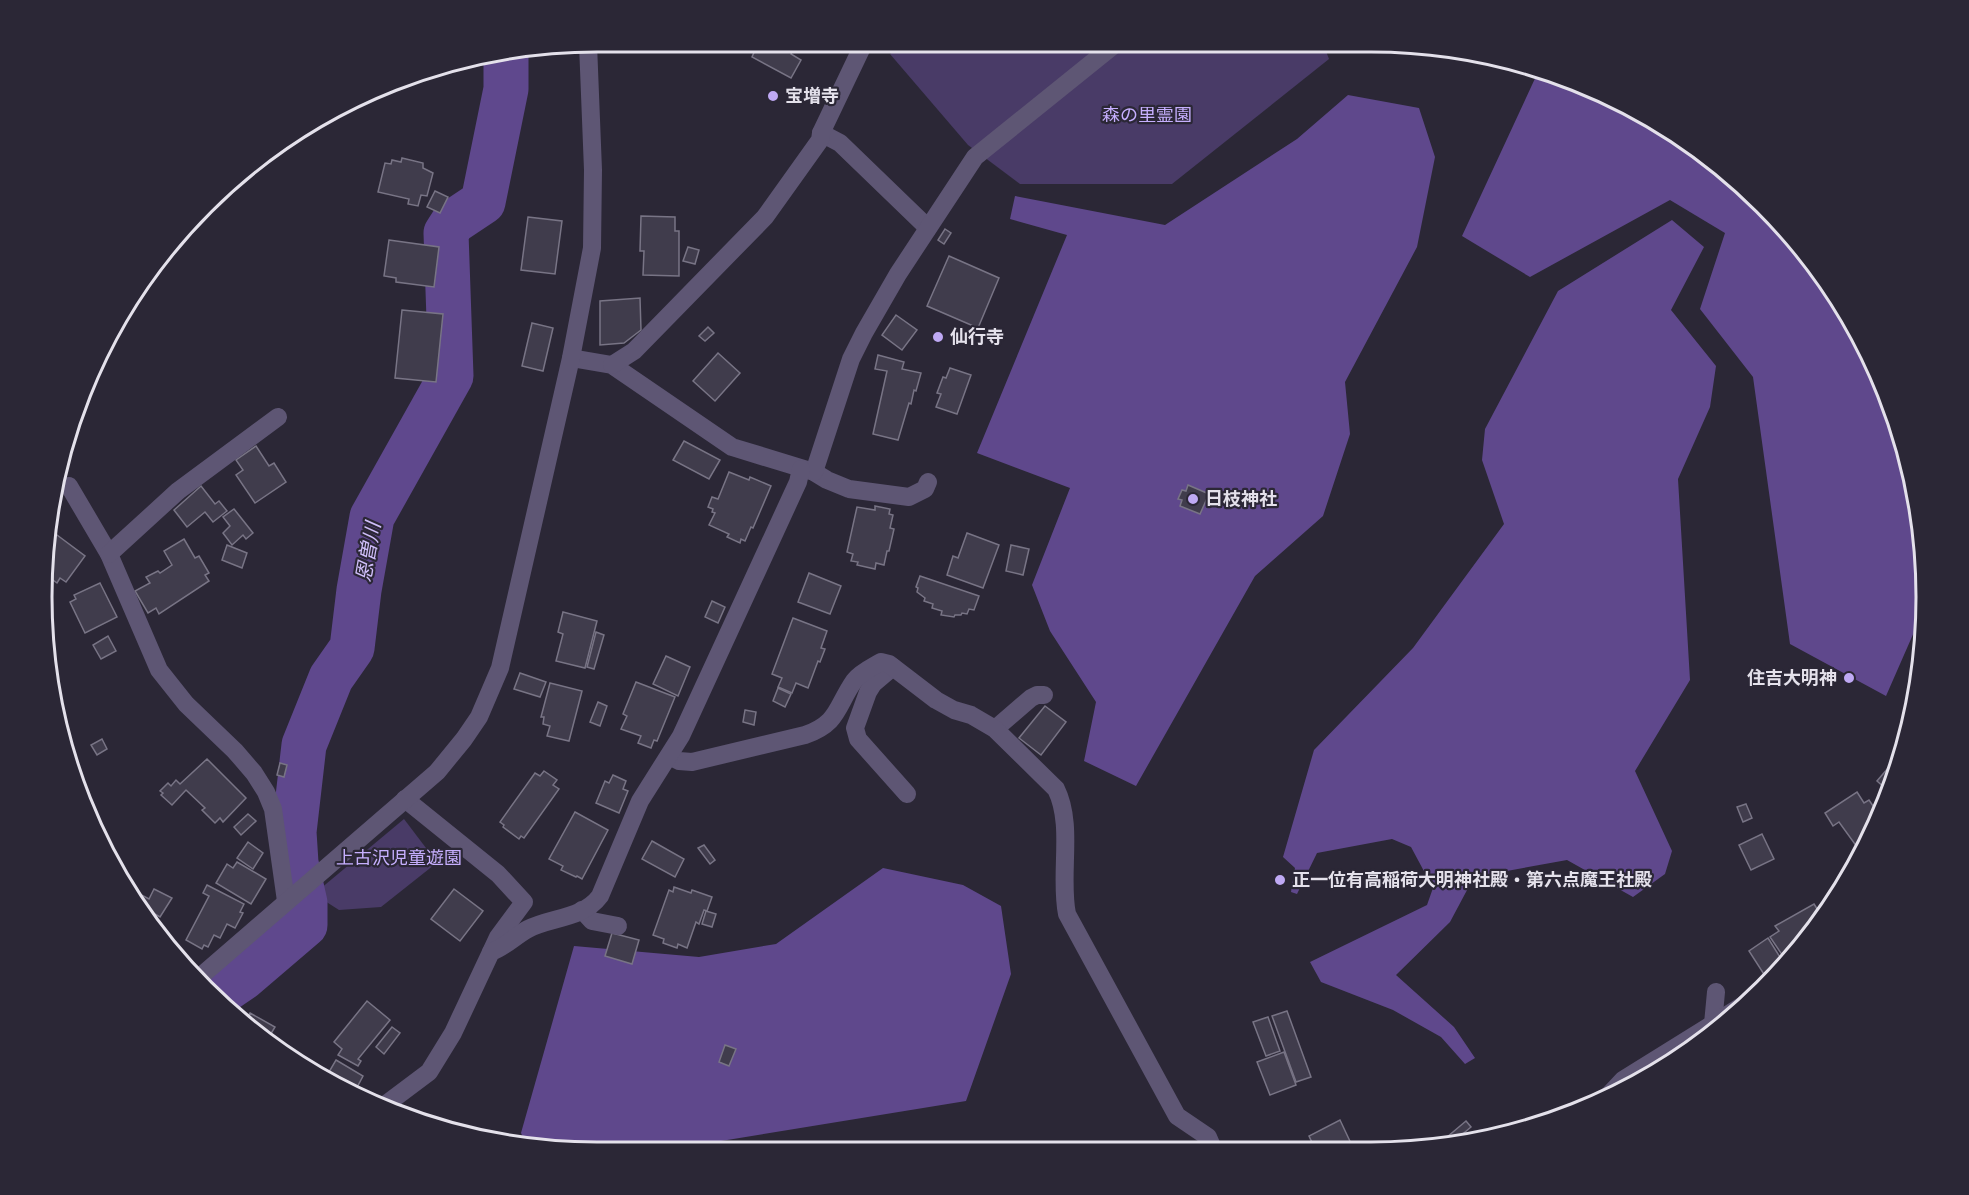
<svg xmlns="http://www.w3.org/2000/svg" width="1969" height="1195" font-family="'Noto Sans','Noto Sans JP',sans-serif">
  <style>
    .green { fill: #493b67 }
    .forest { fill: #5f488c }
    .lines { fill: none; stroke-linecap: round; stroke-linejoin: round }
    .river { stroke: #5f488d; stroke-width: 45 }
    .building { fill: #403c4c; stroke: #787485; stroke-width: 1.5 }
    .minor { stroke: #5e5674; stroke-width: 18 }
    .poi-dot { fill: #bfa9f4; stroke: #2b2736; stroke-width: 2 }
    .labels { text-anchor: middle; stroke-width: 4.5; stroke-linejoin: round; paint-order: stroke }
    .poi-label { font-size: 18px; font-weight: bold; fill: #e4e1eb; stroke: #2b2736; text-anchor: start }
    .park-label { font-size: 18px; fill: #c6affe; stroke: #2b2736 }
    .water-label { font-size: 20px; font-style: italic; fill: #cfbef9; stroke: #2b2736 }
    .rim { fill: none; stroke: #e4e1eb; stroke-width: 3 }
  </style>
  <rect width="100%" height="100%" fill="#2b2736"/>
  <g class="green">
    <polygon points="904,44 1324,46 1329,59 1172,184 1020,184 968,145 890,54"/>
    <polygon points="404,819 426,848 434,865 381,907 339,910 314,894"/>
  </g>
  <g class="forest">
    <polygon points="1538,72 1584,84 1709,157 1789,231 1852,319 1897,419 1922,525 1925,607 1886,696 1790,644 1753,377 1700,309 1725,233 1670,200 1530,277 1462,236"/>
    <polygon points="1348,95 1419,108 1435,157 1417,247 1345,382 1350,434 1323,516 1255,576 1136,786 1084,761 1096,702 1050,631 1032,585 1070,488 977,453 1067,235 1010,219 1015,196 1165,225 1297,139"/>
    <polygon points="1672,220 1704,247 1671,310 1716,366 1710,407 1678,479 1690,680 1635,771 1672,851 1665,874 1633,897 1567,860 1474,877 1450,922 1396,975 1454,1027 1475,1058 1465,1064 1441,1037 1393,1010 1321,982 1310,962 1427,905 1433,888 1411,847 1392,839 1317,853 1297,894 1291,892 1295,868 1283,857 1314,750 1413,648 1504,524 1482,460 1485,429 1558,291"/>
    <polygon points="883,868 963,885 1001,906 1011,974 966,1101 672,1149 528,1148 521,1133 574,946 699,957 776,944"/>
  </g>
  <g class="lines">
    <polyline class="river" points="218,995 243,978 305,925 305,903 296,863 294,832 304,745 331,678 352,648 359,590 372,517 451,376 446,233 453,222 483,202 506,89 506,57"/>
  </g>
  <g class="building">
    <polygon points="748,43 789,43 795,46 791,54 801,60 791,78 752,57 755,50 747,46"/>
    <polygon points="402,158 423,163 423,168 433,173 427,196 421,195 418,206 408,204 409,199 378,192 385,163 391,164 392,160 401,162"/>
    <polygon points="435,191 448,197 440,213 427,207"/>
    <polygon points="641,216 675,217 675,231 679,231 679,276 643,275 644,251 640,251"/>
    <polygon points="528,217 562,221 555,274 521,270"/>
    <polygon points="945,229 951,233 944,244 938,240"/>
    <polygon points="389,240 439,247 434,287 396,282 396,278 384,276"/>
    <polygon points="688,247 699,250 695,264 683,261"/>
    <polygon points="949,256 999,278 978,328 927,306"/>
    <polygon points="640,298 641,330 624,343 600,345 600,301"/>
    <polygon points="402,310 443,314 436,382 395,378"/>
    <polygon points="896,315 917,330 902,350 882,335"/>
    <polygon points="532,323 553,328 543,371 522,366"/>
    <polygon points="708,327 714,333 705,341 699,336"/>
    <polygon points="718,353 740,373 715,401 693,381"/>
    <polygon points="878,355 904,362 902,369 921,373 916,391 914,390 911,404 909,403 898,440 873,434 887,371 875,369"/>
    <polygon points="950,368 971,375 957,414 936,407 941,394 937,393 943,377 946,378"/>
    <polygon points="684,441 720,460 709,479 673,460"/>
    <polygon points="256,446 269,466 274,463 286,482 255,503 236,475 243,470 236,460"/>
    <polygon points="729,472 749,480 750,477 771,486 753,528 751,527 745,541 741,539 740,543 727,537 729,534 709,525 715,513 712,512 713,509 708,507 712,497 718,499"/>
    <polygon points="1188,485 1209,494 1200,514 1180,506 1182,500 1178,499 1182,490 1186,491"/>
    <polygon points="201,486 215,504 219,501 227,511 213,522 205,512 187,527 174,510"/>
    <polygon points="875,506 890,509 889,514 893,515 890,528 894,529 889,551 887,551 884,565 876,563 875,569 857,565 858,562 851,561 853,554 847,552 857,507 875,510"/>
    <polygon points="234,509 253,533 246,539 243,535 232,545 223,533 230,526 223,517"/>
    <polygon points="53,532 85,556 66,582 60,578 57,583 46,575"/>
    <polygon points="967,533 999,545 983,588 947,575 953,556 958,558"/>
    <polygon points="184,539 195,558 199,556 209,573 205,575 209,581 159,614 156,608 148,613 135,591 150,583 146,577 158,571 160,573 172,565 164,551"/>
    <polygon points="227,545 247,553 242,568 222,560"/>
    <polygon points="1011,545 1029,549 1023,575 1006,571"/>
    <polygon points="809,573 841,586 830,614 798,602"/>
    <polygon points="920,576 979,596 974,610 969,609 967,614 962,613 961,615 955,615 954,617 941,615 942,611 932,608 933,604 924,601 925,598 917,592 918,588 916,587"/>
    <polygon points="100,583 117,617 85,633 70,602 76,599 74,595"/>
    <polygon points="712,601 725,607 718,623 705,617"/>
    <polygon points="563,612 597,621 585,668 556,661 563,634 558,632"/>
    <polygon points="793,618 827,631 821,648 825,649 820,662 818,661 808,688 796,683 792,693 778,687 782,678 772,674"/>
    <polygon points="596,632 604,635 594,669 587,667"/>
    <polygon points="108,636 116,651 101,659 93,645"/>
    <polygon points="666,656 690,667 678,696 653,684"/>
    <polygon points="520,673 546,682 540,697 514,689"/>
    <polygon points="636,682 675,697 657,741 654,740 651,748 638,743 641,736 621,729 627,716 623,714"/>
    <polygon points="550,683 582,691 569,741 547,736 550,726 543,724 544,717 541,717"/>
    <polygon points="778,688 791,694 785,707 773,701"/>
    <polygon points="598,702 607,706 600,726 590,722"/>
    <polygon points="1045,706 1066,722 1041,755 1019,738"/>
    <polygon points="745,710 756,712 754,725 743,722"/>
    <polygon points="102,739 107,749 97,755 91,745"/>
    <polygon points="207,759 246,798 223,822 220,818 215,823 202,810 205,808 186,790 172,805 161,795 163,793 160,791 168,783 171,786 176,780 180,784"/>
    <polygon points="1895,760 1900,764 1891,787 1888,785 1886,789 1877,781"/>
    <polygon points="280,763 287,765 284,777 277,775"/>
    <polygon points="544,771 557,780 553,785 559,789 524,838 521,836 519,839 503,827 504,825 500,822 535,773 540,776"/>
    <polygon points="613,775 626,781 623,789 628,791 619,813 596,803 605,781 609,783"/>
    <polygon points="1857,792 1864,803 1869,800 1880,816 1870,843 1857,863 1853,856 1860,851 1839,822 1833,826 1825,813"/>
    <polygon points="1746,804 1752,818 1743,822 1737,807"/>
    <polygon points="575,812 608,830 582,879 577,876 576,877 561,870 563,866 549,859"/>
    <polygon points="248,814 256,821 241,835 234,827"/>
    <polygon points="1762,834 1774,859 1751,870 1739,845"/>
    <polygon points="652,841 684,859 675,877 642,859"/>
    <polygon points="248,842 263,853 253,869 237,858"/>
    <polygon points="704,845 715,860 710,864 698,848"/>
    <polygon points="237,862 266,879 251,904 216,883 227,864 233,868"/>
    <polygon points="207,885 244,904 240,912 243,913 235,928 227,924 220,938 214,935 208,947 204,945 202,949 186,940 209,896 203,893"/>
    <polygon points="674,887 691,893 692,890 712,897 707,911 704,910 699,924 696,922 687,948 678,944 677,948 663,943 664,939 653,935 669,890 673,892"/>
    <polygon points="154,889 172,898 160,917 134,902 131,896 134,891 149,899"/>
    <polygon points="454,889 483,911 460,941 431,919"/>
    <polygon points="1814,904 1823,918 1812,935 1787,962 1770,937 1779,931 1775,926"/>
    <polygon points="706,911 716,914 712,927 702,924"/>
    <polygon points="612,933 639,940 632,964 605,956"/>
    <polygon points="1768,938 1785,965 1779,971 1767,979 1749,951"/>
    <polygon points="367,1001 390,1020 358,1059 361,1061 358,1066 338,1055 342,1049 334,1042"/>
    <polygon points="1287,1011 1311,1077 1296,1082 1272,1016"/>
    <polygon points="250,1013 275,1027 266,1042 260,1038 245,1022"/>
    <polygon points="1268,1017 1280,1051 1266,1056 1253,1022"/>
    <polygon points="392,1027 400,1033 384,1054 376,1047"/>
    <polygon points="725,1045 736,1049 729,1066 719,1062"/>
    <polygon points="1284,1052 1296,1085 1270,1095 1257,1062"/>
    <polygon points="336,1060 363,1076 354,1093 326,1077"/>
    <polygon points="1340,1120 1355,1152 1316,1151 1309,1136"/>
    <polygon points="1466,1121 1471,1127 1452,1143 1447,1137"/>
  </g>
  <g class="lines">
    <g class="minor">
      <polyline points="821,133 840,143 928,228"/>
      <polyline points="571,358 612,365 732,447 814,472 827,480 849,489 909,497 925,489 928,482"/>
      <polyline points="612,365 634,351 765,217 820,140 821,133 864,43"/>
      <polyline points="814,472 851,359 864,333 898,274 975,157 1114,45"/>
      <polyline points="69,486 109,554 159,670 186,704 235,751 254,773 266,792 273,809 286,901"/>
      <polyline points="109,554 178,491 278,417"/>
      <polyline points="893,667 873,684 868,692 855,728 858,739 907,794"/>
      <polyline points="995,729 1031,698 1037,695 1044,695"/>
      <path d="M669,756L679,761L692,762L805,735C839,723 836,707 854,681C861,672 871,668 881,662L889,664L936,700L954,710L971,715L995,729L1056,789C1074,825 1059,875 1067,914L1177,1116L1208,1137L1214,1151"/>
      <polyline points="405,799 498,874 524,902 498,937 491,952"/>
      <polyline points="582,910 592,921 618,926"/>
      <polyline points="201,976 437,772 464,739 479,717 500,668 571,358 592,248 593,170 588,44"/>
      <polyline points="1713,1024 1716,992"/>
      <polyline points="1608,1096 1623,1080 1753,999"/>
      <path d="M381,1108L429,1072L453,1033L491,952C505,947 515,936 528,929C551,917 583,919 600,896L640,801L681,736L798,482L801,469"/>
    </g>
  </g>
  <g class="poi-dot">
    <circle cx="773" cy="96" r="6"/>
    <circle cx="938" cy="337" r="6"/>
    <circle cx="1193" cy="499" r="6"/>
    <circle cx="1849" cy="678" r="6"/>
    <circle cx="1280" cy="880" r="6"/>
  </g>
  <g class="labels">
    <g class="poi-label">
      <text x="785" y="102">宝増寺</text>
      <text x="950" y="343">仙行寺</text>
      <text x="1205" y="505">日枝神社</text>
      <text x="1837" y="684" text-anchor="end">住吉大明神</text>
      <text x="1292" y="886">正一位有高稲荷大明神社殿・第六点魔王社殿</text>
    </g>
    <g class="park-label">
      <text x="1147" y="121">森の里霊園</text>
      <text x="399" y="864">上古沢児童遊園</text>
    </g>
    <g class="water-label">
      <text transform="translate(368 552) rotate(-80)" y="7">恩曽川</text>
    </g>
  </g>
  <path d="M0 0H1969V1195H0ZM597 52H1371A545 545 0 0 1 1916 597V597A545 545 0 0 1 1371 1142H597A545 545 0 0 1 52 597V597A545 545 0 0 1 597 52Z" fill="#2b2736" fill-rule="evenodd"/>
  <path class="rim" d="M597 52H1371A545 545 0 0 1 1916 597V597A545 545 0 0 1 1371 1142H597A545 545 0 0 1 52 597V597A545 545 0 0 1 597 52Z"/>
</svg>
